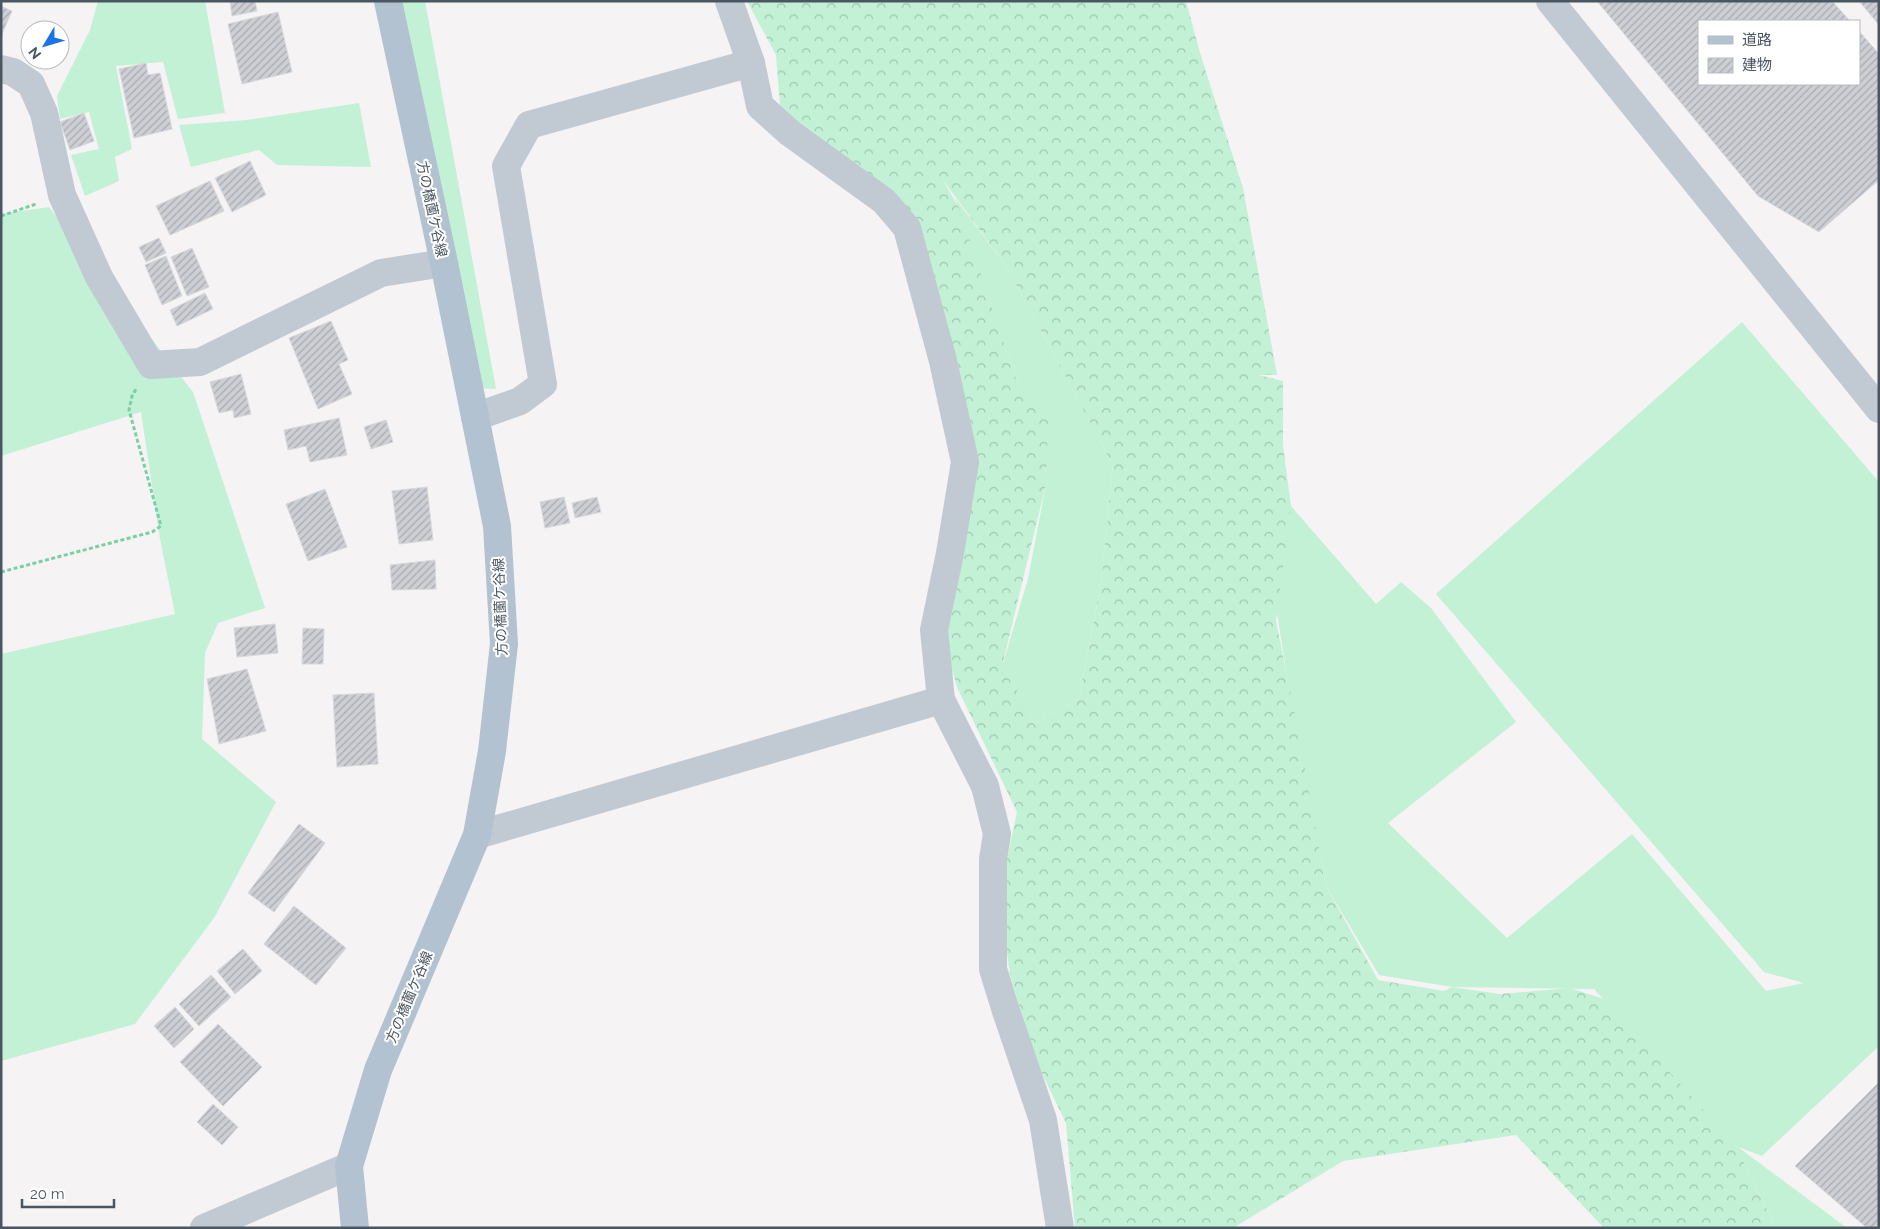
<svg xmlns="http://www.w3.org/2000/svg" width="1880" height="1229" font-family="Raleway,'Noto Sans JP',sans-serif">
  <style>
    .grass { fill: #c3f1d5 }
    .forest { fill: url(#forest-crowns); fill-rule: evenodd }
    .building { fill: url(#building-hatch); stroke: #d7d9de }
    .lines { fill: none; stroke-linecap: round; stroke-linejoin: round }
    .path { stroke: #7ad0a6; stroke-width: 3; stroke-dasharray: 4 2.5; stroke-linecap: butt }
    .minor { stroke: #c1cad2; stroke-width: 28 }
    .major { stroke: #b3c2d1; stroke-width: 28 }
    .labels { text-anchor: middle; stroke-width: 4; stroke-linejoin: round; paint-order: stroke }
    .street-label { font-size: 14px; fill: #4a5661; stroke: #fff }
  </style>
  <defs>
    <pattern id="forest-crowns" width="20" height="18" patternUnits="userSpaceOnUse" patternTransform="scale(1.25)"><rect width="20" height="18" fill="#c3f1d5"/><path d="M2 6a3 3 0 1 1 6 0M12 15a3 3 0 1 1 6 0" fill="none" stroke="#a0c6b0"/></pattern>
    <pattern id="building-hatch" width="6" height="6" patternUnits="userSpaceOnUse" patternTransform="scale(1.25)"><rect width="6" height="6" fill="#cdcfd5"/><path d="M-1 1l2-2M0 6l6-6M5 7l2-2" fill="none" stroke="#a8abb0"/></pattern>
  </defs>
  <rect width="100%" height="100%" fill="#f5f3f3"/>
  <g class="grass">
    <polygon points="98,1 205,1 225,113 178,119 163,62 116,66 132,149 115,157 119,181 85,196 71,155 99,149 89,112 60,119 57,96 90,30"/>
    <polygon points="400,1 425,1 496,389 479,388"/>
    <polygon points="359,103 371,167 277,165 259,150 191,167 179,125 247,120"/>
    <polygon points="955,198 1006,266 1113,465 1101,584 1079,698 1034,724 1003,663 1028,579 1046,484 1047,426 1018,385"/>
    <polygon points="49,207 193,392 265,608 218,623 205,653 202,739 276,802 214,918 135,1024 1,1061 1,654 175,614 160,539 141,412 1,456 1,214"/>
    <polygon points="1742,322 1879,482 1879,1046 1762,1156 1738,1147 1847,1228 1776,1228 1736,1146 1594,989 1452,987 1379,975 1326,886 1288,682 1272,582 1291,506 1376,604 1401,582 1431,608 1516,722 1388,823 1507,938 1632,834 1766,991 1804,983 1764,972 1436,594"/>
  </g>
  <path class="forest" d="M747,1H1186L1200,53L1243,188L1277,375H1259L1283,381V446L1291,506L1276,621L1297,725L1326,886L1378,980L1444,991L1452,987L1500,994L1570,988L1604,999L1736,1146L1776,1228H1604L1516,1135L1343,1161L1233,1228H1075L1066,1123L1034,1057L1010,974L999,896L1017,812L957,687L942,634L964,494L907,228L781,118L776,55ZM943,180L1006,266L1113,465L1101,584L1079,698L1034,724L1003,662L1046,484L1048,421L1018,385L959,208Z"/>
  <g class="building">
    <polygon points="230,1 255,1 257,11 232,16"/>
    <polygon points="1597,1 1832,1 1850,21 1699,21 1699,84 1859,84 1859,31 1879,54 1879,180 1819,232 1758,196"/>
    <polygon points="1859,1 1879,1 1879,25"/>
    <polygon points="1,6 12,11 1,36"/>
    <polygon points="278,12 292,72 242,84 228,24"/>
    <polygon points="146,63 148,75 160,73 172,129 134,138 119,69"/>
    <polygon points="84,113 94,141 70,150 60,122"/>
    <polygon points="250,161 266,195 232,212 215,178"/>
    <polygon points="210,181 224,211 170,235 156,206"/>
    <polygon points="159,238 166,253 146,262 139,247"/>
    <polygon points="192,248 209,287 187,296 171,257"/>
    <polygon points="166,256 182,296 162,305 145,265"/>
    <polygon points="205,293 213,309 177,326 170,310"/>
    <polygon points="331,321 348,360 339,364 352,394 318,409 289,338"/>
    <polygon points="241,374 251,414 234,418 233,410 219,413 210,382"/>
    <polygon points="339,418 347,455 310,462 306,446 288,450 284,430"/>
    <polygon points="386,420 393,442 371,449 364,427"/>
    <polygon points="427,487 433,540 399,544 392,491"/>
    <polygon points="325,489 347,547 308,561 286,504"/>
    <polygon points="564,497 570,523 545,528 540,502"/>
    <polygon points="597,497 601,512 575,518 572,503"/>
    <polygon points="435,560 436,589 392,590 390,565"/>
    <polygon points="275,624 278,653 237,657 234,628"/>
    <polygon points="303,628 324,629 323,664 302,664"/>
    <polygon points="247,669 266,731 219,744 207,679"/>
    <polygon points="374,693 378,764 337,767 333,695"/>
    <polygon points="299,824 325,843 274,912 248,893"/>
    <polygon points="294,906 346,948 316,985 264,944"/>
    <polygon points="243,949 262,971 235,994 217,971"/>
    <polygon points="211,975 231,997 199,1026 179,1004"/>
    <polygon points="175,1007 194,1029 174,1048 154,1026"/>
    <polygon points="218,1024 262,1067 223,1106 180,1062"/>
    <polygon points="1879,1082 1879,1228 1867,1228 1795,1166"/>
    <polygon points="213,1104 238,1127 222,1145 197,1122"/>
  </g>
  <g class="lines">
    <g class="path">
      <polyline points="1,216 36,204"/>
      <polyline points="1,572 152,532 161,526 129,410 132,396 136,389"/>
    </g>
    <g class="minor">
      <polyline points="729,1 751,63 760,106 790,133 884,201 907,228 943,361 965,462 950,553 934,630 941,700 985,786 997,834 993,859 993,969 1006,1011 1043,1120 1060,1228"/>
      <polyline points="1550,1 1879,409"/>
      <polyline points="1,69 13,72 31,84 44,113 62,195 99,277 151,365 200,362 381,273 444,263"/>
      <polyline points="475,417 520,401 543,384 506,166 529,125 751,63"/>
      <polyline points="477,835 941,700"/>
      <polyline points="204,1228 349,1166"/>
    </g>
    <polyline class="major" points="355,1228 349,1166 378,1070 477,835 492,751 504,644 497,526 444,263 388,1"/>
  </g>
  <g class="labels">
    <g class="street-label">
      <text transform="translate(432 209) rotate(78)" y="5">方の橋薗ケ谷線</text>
      <text transform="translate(500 607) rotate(-92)" y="5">方の橋薗ケ谷線</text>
      <text transform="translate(409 997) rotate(-67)" y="5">方の橋薗ケ谷線</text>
    </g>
  </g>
  <rect width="1880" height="1229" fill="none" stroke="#4a5661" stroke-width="5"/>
  <rect x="1698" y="20" width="162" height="65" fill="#ffffff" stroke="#b7bbc0"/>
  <rect x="1708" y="36" width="25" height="8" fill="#b3c2d1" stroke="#b7bbc0"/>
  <text x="1742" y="45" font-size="15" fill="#4a5661">道路</text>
  <rect x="1708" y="58" width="25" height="15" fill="url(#building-hatch)" stroke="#b7bbc0"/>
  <text x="1742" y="70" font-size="15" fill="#4a5661">建物</text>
  <g transform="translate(45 45) rotate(232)"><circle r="24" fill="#ffffff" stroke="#b7bbc0"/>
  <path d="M0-4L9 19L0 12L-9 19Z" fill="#1a73e8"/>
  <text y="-8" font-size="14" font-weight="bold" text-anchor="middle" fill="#4a5661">N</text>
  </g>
  <path d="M22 1199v8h92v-8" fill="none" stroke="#4a5661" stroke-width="2.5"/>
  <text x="30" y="1199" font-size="15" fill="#4a5661" stroke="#ffffff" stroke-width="4" paint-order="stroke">20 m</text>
</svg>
